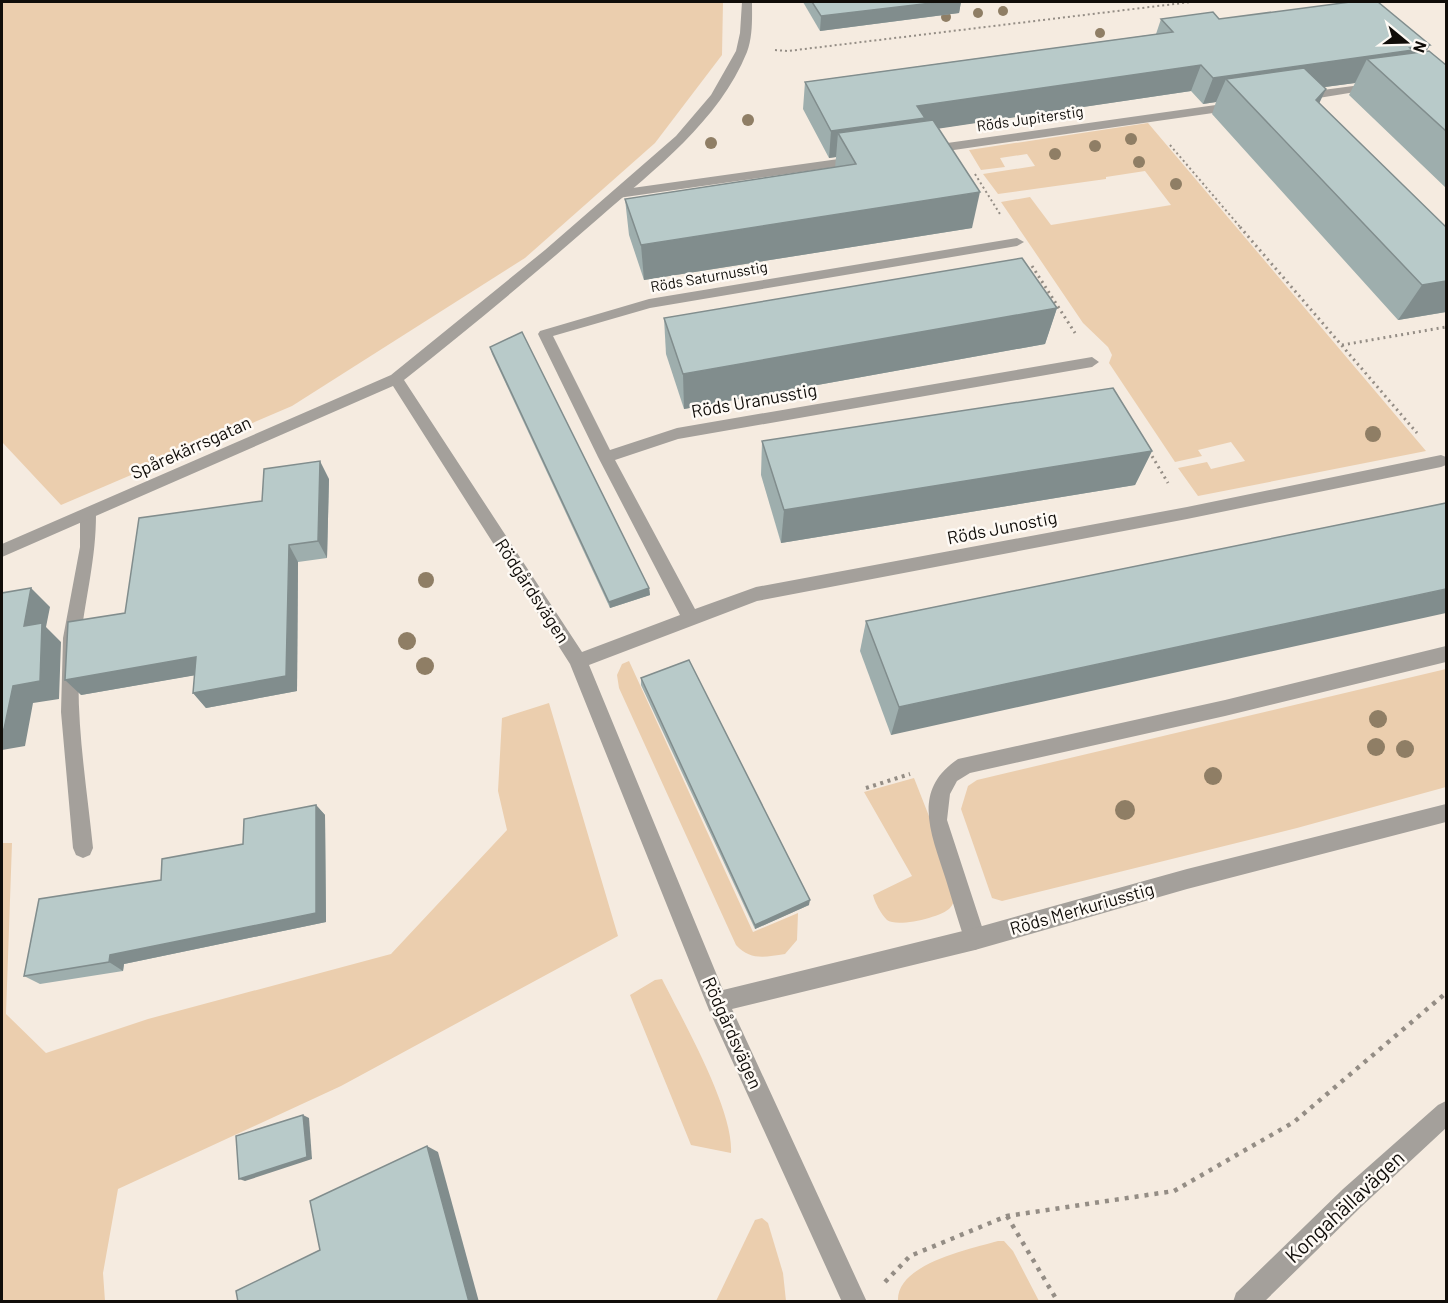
<svg xmlns="http://www.w3.org/2000/svg" width="1448" height="1303" font-family="Barlow,sans-serif">
  <style>
    .green { fill: #ebceae }
    .lines { fill: none; stroke-linecap: round; stroke-linejoin: round }
    .path-far3 { stroke: #948d85; stroke-width: 2; stroke-dasharray: 2 3; stroke-linecap: butt }
    .path-far2 { stroke: #948d85; stroke-width: 3; stroke-dasharray: 2 4; stroke-linecap: butt }
    .path-far1 { stroke: #948d85; stroke-width: 4; stroke-dasharray: 3 4.5; stroke-linecap: butt }
    .path { stroke: #948d85; stroke-width: 4.5; stroke-dasharray: 4 6; stroke-linecap: butt }
    .service { fill: #a4a09b; fill-rule: evenodd }
    .minor { fill: #a4a09b; fill-rule: evenodd }
    .tertiary { fill: #a4a09b; fill-rule: evenodd }
    .tree { fill: #8f7e65 }
    .wall { fill: #9eaead }
    .shaded-wall { fill: #818d8d }
    .building { fill: #b8cac9; stroke: #818d8d; stroke-width: 1.5 }
    .labels { text-anchor: middle; stroke-width: 5; stroke-linejoin: round; paint-order: stroke }
    .far-street-label { font-size: 15px; fill: #100d09; stroke: #fefaf5 }
    .street-label { font-size: 18px; fill: #100d09; stroke: #fefaf5 }
    .near-street-label { font-size: 21px; fill: #100d09; stroke: #fefaf5 }
  </style>
  <rect width="100%" height="100%" fill="#f5ebe0"/>
  <g class="green">
    <polygon points="2,2 723,2 722,55 655,143 525,258 292,406 61,505 2,442"/>
    <polygon points="1148,123 1426,451 1198,496 1178,468 1207,462 1211,469 1245,461 1231,442 1198,450 1202,456 1175,462 1109,363 1112,355 1108,347 1083,323 1001,202 1030,197 1051,225 1171,205 1145,171 1106,177 1106,179 998,194 983,174 1035,166 1027,154 1000,158 1005,167 981,170 969,150"/>
    <path d="M629,661L753,932L798,913L797,940L785,954C765,957 751,961 736,945L619,688L617,675L622,664Z"/>
    <polygon points="1446,669 1446,787 1297,828 1002,901 992,898 961,809 968,786 977,780"/>
    <polygon points="549,703 618,936 341,1086 118,1189 103,1273 105,1301 2,1301 2,843 12,843 6,1014 46,1053 148,1019 391,954 507,830 498,791 502,718"/>
    <path d="M914,778L956,885C955,892 956,902 950,908C942,917 897,928 887,920C881,914 875,903 873,895L912,876L864,792Z"/>
    <path d="M662,979C682,1019 734,1110 731,1153L691,1145L630,995L655,980Z"/>
    <polygon points="762,1218 768,1223 783,1273 786,1301 716,1301 755,1220"/>
    <path d="M998,1241H1004L1013,1251L1039,1301H898C896,1264 970,1249 998,1241Z"/>
  </g>
  <g class="lines">
    <g class="path-far3">
      <polyline points="775,50 788,51 1191,2"/>
      <polyline points="1170,145 1241,228"/>
      <polyline points="975,174 1000,214"/>
    </g>
    <g class="path-far2">
      <polyline points="1240,227 1417,433"/>
      <polyline points="1032,266 1075,333"/>
      <polyline points="1342,345 1446,327"/>
      <polyline points="1149,451 1168,483"/>
    </g>
    <polyline class="path-far1" points="866,788 910,774"/>
    <g class="path">
      <polyline points="1007,1216 1058,1302"/>
      <polyline points="885,1282 910,1256 1007,1216 1174,1191 1294,1122 1446,993"/>
    </g>
    <g class="service">
      <polygon points="1376,83 1382,86 1380,88 1300,101 1294,97 1300,93"/>
      <polygon points="1237,102 1243,106 1241,109 926,154 920,150 926,146"/>
      <polygon points="860,156 864,157 866,160 864,163 618,198 612,194 618,190"/>
      <path d="M88,508L94,510L96,514C96,559 86,594 81,637C73,707 86,779 93,848L90,855L83,858L76,855L73,848L61,712L63,638L80,547V514L82,510Z"/>
      <path d="M1446,646V662L1225,716L970,773L957,781L950,794L947,820L986,939L983,946L975,950L967,946C959,925 953,902 946,880C932,835 910,791 958,759L1225,700Z"/>
    </g>
    <path class="minor" d="M742,2H752C752,18 753,36 747,52C719,121 655,169 600,217C536,273 471,327 404,380L582,652L680,615L598,457L538,334L540,331L649,299L1017,238L1024,242L1017,246L650,308L553,336L610,450L677,428L1092,357L1099,362L1092,367L678,439L615,460L695,609L756,587L1187,507L1441,455L1446,457V465L1441,467L1187,519L757,601L589,665L723,990L975,928L1187,869L1446,804V822L1187,889L975,950L732,1009L867,1302H842L709,1010L570,664L393,386L2,557V544L391,375L545,250L676,136L711,95L736,51L740,33Z"/>
    <polygon class="tertiary" points="1446,1101 1446,1128 1361,1207 1264,1302 1233,1302 1236,1293 1343,1189 1438,1105"/>
  </g>
  <g class="tree">
    <circle cx="1003" cy="11" r="5"/>
    <circle cx="978" cy="13" r="5"/>
    <circle cx="946" cy="17" r="5"/>
    <circle cx="1100" cy="33" r="5"/>
    <circle cx="748" cy="120" r="6"/>
    <circle cx="1131" cy="139" r="6"/>
    <circle cx="711" cy="143" r="6"/>
    <circle cx="1095" cy="146" r="6"/>
    <circle cx="1055" cy="154" r="6"/>
    <circle cx="1139" cy="162" r="6"/>
    <circle cx="1176" cy="184" r="6"/>
    <circle cx="1373" cy="434" r="8"/>
    <circle cx="426" cy="580" r="8"/>
    <circle cx="407" cy="641" r="9"/>
    <circle cx="425" cy="666" r="9"/>
    <circle cx="1378" cy="719" r="9"/>
    <circle cx="1376" cy="747" r="9"/>
    <circle cx="1405" cy="749" r="9"/>
    <circle cx="1213" cy="776" r="9"/>
    <circle cx="1125" cy="810" r="10"/>
  </g>
  <g class="wall">
    <polygon points="803,2 961,2 959,13 820,31"/>
    <polygon points="1161,19 1219,19 1430,45 1426,51 1446,65 1446,188 1349,95 1355,83 1324,87 1319,103 1446,227 1446,312 1398,320 1212,114 1216,102 1203,104 1191,91 939,128 972,228 644,280 629,235 625,199 835,168 836,157 829,158 803,109 805,82 1156,34"/>
    <polygon points="1057,308 1045,344 684,409 666,354 664,318"/>
    <polygon points="490,347 649,588 650,595 610,608 492,354"/>
    <polygon points="762,441 1152,451 1135,485 781,543 761,475"/>
    <polygon points="329,479 327,558 298,562 297,691 206,708 193,693 195,675 81,695 125,613"/>
    <polygon points="1446,503 891,735 860,651 866,621"/>
    <polygon points="641,678 809,905 755,929 641,685"/>
    <polygon points="316,805 325,815 326,922 124,964 123,971 40,984 24,976 161,880 243,844"/>
  </g>
  <g class="shaded-wall">
    <polygon points="940,2 961,2 959,13 820,31 821,16"/>
    <polygon points="1430,45 1415,71 1367,59 1355,83 1245,98 1226,79 1216,102 1203,104 1213,78"/>
    <polygon points="1201,65 1191,91 923,131 838,133 836,157 829,158 831,131 917,106"/>
    <polygon points="1326,89 1309,125 1316,100"/>
    <polygon points="980,192 972,228 644,280 641,245"/>
    <polygon points="1446,281 1446,312 1398,320 1422,285"/>
    <polygon points="1057,308 1045,344 684,409 683,374"/>
    <polygon points="1152,451 1135,485 781,543 784,510"/>
    <polygon points="320,461 329,479 327,558 318,541"/>
    <polygon points="289,545 298,562 297,691 206,708 193,693"/>
    <polygon points="31,588 50,607 46,627 61,642 59,699 33,703 25,746 2,750 2,730"/>
    <polygon points="649,588 650,595 610,608 609,602"/>
    <polygon points="1446,589 1446,613 891,735 899,707"/>
    <polygon points="196,657 208,673 81,695 65,680"/>
    <polygon points="316,805 325,815 326,922 124,964 123,971 109,962 110,955"/>
    <polygon points="810,900 809,905 755,929 755,925"/>
    <polygon points="303,1115 309,1118 312,1159 245,1181 239,1179"/>
    <polygon points="427,1146 438,1152 479,1302 469,1302"/>
  </g>
  <g class="building">
    <polygon points="812,2 940,2 821,16"/>
    <polygon points="1350,2 1378,2 1430,45 1410,48 1413,50 1213,78 1201,65 917,106 925,118 831,131 805,82 1173,32 1161,19 1213,12 1219,19"/>
    <polygon points="1429,51 1446,65 1446,131 1367,59"/>
    <polygon points="1304,68 1326,89 1316,100 1446,227 1446,281 1422,285 1226,79"/>
    <polygon points="933,120 980,192 641,245 625,199 856,164 838,133"/>
    <polygon points="1022,258 1057,308 683,374 664,318"/>
    <polygon points="522,332 649,588 609,602 490,347"/>
    <polygon points="1113,388 1152,451 784,510 762,441"/>
    <polygon points="320,461 318,541 289,545 286,676 193,693 196,657 65,680 68,622 125,613 139,518 262,501 264,469"/>
    <polygon points="1446,503 1446,589 899,707 866,621"/>
    <polygon points="31,588 24,626 42,623 40,681 13,686 4,729 2,730 2,593"/>
    <polygon points="689,660 810,900 755,925 641,678"/>
    <polygon points="316,805 316,913 110,955 109,962 24,976 39,899 161,880 162,859 243,844 244,819"/>
    <polygon points="303,1115 307,1157 239,1179 236,1136"/>
    <polygon points="427,1146 469,1302 238,1302 236,1291 320,1250 310,1201"/>
  </g>
  <g class="labels">
    <g class="far-street-label">
      <text transform="translate(1030 119) rotate(-8)" y="5">Röds Jupiterstig</text>
      <text transform="translate(709 277) rotate(-10)" y="5">Röds Saturnusstig</text>
    </g>
    <g class="street-label">
      <text transform="translate(754 401) rotate(-10)" y="6">Röds Uranusstig</text>
      <text transform="translate(191 448) rotate(-24)" y="6">Spårekärrsgatan</text>
      <text transform="translate(1002 528) rotate(-11)" y="6">Röds Junostig</text>
      <text transform="translate(532 591) rotate(57)" y="6">Rödgårdsvägen</text>
      <text transform="translate(1082 909) rotate(-16)" y="6">Röds Merkuriusstig</text>
      <text transform="translate(732 1033) rotate(66)" y="6">Rödgårdsvägen</text>
    </g>
    <g class="near-street-label">
      <text transform="translate(1345 1207) rotate(-43)" y="7">Kongahällavägen</text>
    </g>
  </g>
  <rect width="1448" height="1303" fill="none" stroke="#100d09" stroke-width="6"/>
  <g transform="translate(1406 42) rotate(109)" stroke="#fefaf5" stroke-width="4.5" paint-order="stroke">
  <path d="M0-4.5L10 22L0 15L-10 22Z" fill="#100d09"/>
  <text y="-9" font-size="16" font-weight="bold" text-anchor="middle" fill="#100d09">N</text>
  </g>
</svg>
